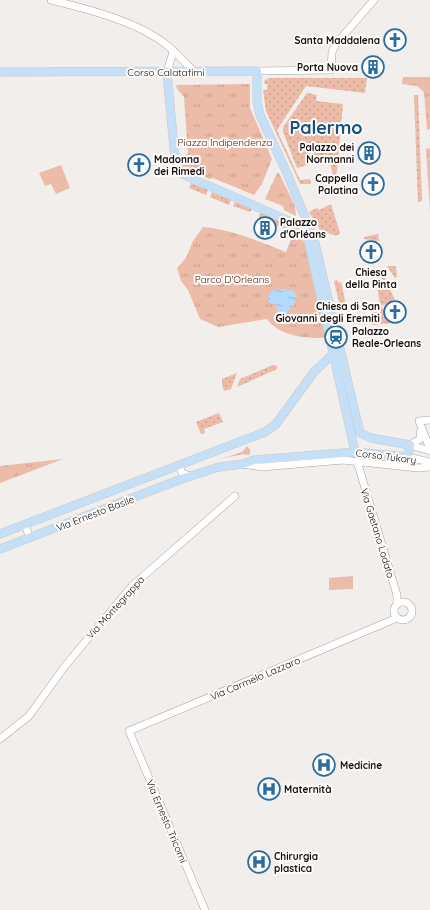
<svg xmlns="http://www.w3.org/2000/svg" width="430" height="910" font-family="Quicksand,sans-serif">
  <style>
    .grass { fill: url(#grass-dots) }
    .park { fill: url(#park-tufts) }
    .pitch { fill: #edbca8 }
    .water { fill: url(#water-ripples) }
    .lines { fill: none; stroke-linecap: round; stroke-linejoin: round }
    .minor-casing { stroke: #a7a4a3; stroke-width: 8 }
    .major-casing { stroke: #cacaca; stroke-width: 9 }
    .minor { stroke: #fff; stroke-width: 7 }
    .major { stroke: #c5dff7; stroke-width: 8 }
    .labels { text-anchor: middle; stroke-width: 4; stroke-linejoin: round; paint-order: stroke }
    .poi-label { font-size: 10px; font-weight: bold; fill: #0f0e0d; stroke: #fffbf9; text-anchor: start }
    .street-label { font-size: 10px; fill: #0f0e0d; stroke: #fffbf9 }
    .park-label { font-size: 10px; fill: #4c1b05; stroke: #fffbf9 }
    .town-label { font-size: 18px; font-weight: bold; fill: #125181; stroke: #fffbf9 }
  </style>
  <defs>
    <pattern id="grass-dots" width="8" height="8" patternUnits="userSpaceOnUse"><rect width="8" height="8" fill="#edbca8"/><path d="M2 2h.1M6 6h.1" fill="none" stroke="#caa08f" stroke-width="1.8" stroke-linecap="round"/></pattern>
    <pattern id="park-tufts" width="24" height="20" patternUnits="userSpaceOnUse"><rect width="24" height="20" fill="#edbca8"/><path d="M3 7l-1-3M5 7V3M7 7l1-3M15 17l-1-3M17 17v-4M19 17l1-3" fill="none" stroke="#caa08f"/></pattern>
    <pattern id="water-ripples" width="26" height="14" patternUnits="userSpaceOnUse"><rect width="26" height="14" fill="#b3d9fb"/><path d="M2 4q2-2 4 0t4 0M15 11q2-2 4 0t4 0" fill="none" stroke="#99b9d6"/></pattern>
  </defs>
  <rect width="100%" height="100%" fill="#f1eeec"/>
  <g class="grass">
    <polygon points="270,78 367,78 365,93 306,86 277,130 300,180 310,179 311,184 300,184 266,111 263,90 267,90 267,84 264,84 265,80"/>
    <polygon points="307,93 317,95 316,101 343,104 336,180 334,180 330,163 310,164 297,168 283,132 283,127"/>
    <polygon points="414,95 418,95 422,201 418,202"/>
    <polygon points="191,183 208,190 206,195 189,188"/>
    <polygon points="212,192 231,200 229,205 210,197"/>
    <polygon points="235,202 252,209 250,212 233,206"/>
    <polygon points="331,204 340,233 336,236 320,230 309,212 317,208 319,210"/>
    <polygon points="260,212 296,228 294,233 259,218"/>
    <polygon points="378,234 379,241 364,239 364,237"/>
    <polygon points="387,266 396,266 397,277 395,278"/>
    <polygon points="380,268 395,300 392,300 392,304 382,305 383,311 393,310 392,323 372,325 370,306 380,305 376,279 374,278 377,277 379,281 383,280 378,270"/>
    <polygon points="337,280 338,283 341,282 346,305 340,307 334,281"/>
    <polygon points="273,365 277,366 277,369 237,387 240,379"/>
    <polygon points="237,373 231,389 224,391 222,385 222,379"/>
    <polygon points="219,413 223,422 204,429 205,433 201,434 196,422"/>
    <polygon points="247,446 250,450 250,455 244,454 224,458 242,452"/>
  </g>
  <g class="park">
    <polygon points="403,77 430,77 430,129 427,130 424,92 417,86 402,84"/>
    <polygon points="250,84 250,108 272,159 262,184 254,195 213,178 209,179 182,167 181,159 184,158 188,153 184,97 177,89 176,85"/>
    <polygon points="430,148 430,211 426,149"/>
    <polygon points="277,173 279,173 295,206 296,216 284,210 283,206 265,199"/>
    <path d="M203,227C234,230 257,241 286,252L293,234L305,242L327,337C308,340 279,336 267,319L218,327L200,319L188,290L181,281L177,268L186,258L193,241Z"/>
    <polygon points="63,459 0,483 0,466"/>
  </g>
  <g class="pitch">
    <polygon points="61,165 70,188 56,194 51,184 45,186 39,173"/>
    <polygon points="353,576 353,589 329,590 329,578"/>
  </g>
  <polygon class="water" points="276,289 285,289 294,291 296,295 294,306 291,305 287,316 277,312 276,304 269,303 268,296 272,291"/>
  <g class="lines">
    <g class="minor-casing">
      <g id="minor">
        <path d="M51,0C88,9 139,22 168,46C178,54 186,64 195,72"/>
        <polyline points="257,71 331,70 332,52 335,45 374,0"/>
        <polyline points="167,72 173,52"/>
        <polyline points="430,420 419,421 430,449"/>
        <polyline points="410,445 420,439 421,429"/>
        <polyline points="410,445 430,451"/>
        <polyline points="408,457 430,462"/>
        <polyline points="357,461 397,595 397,604"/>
        <polyline points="243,464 262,467 343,460 418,468 430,467"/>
        <polyline points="179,465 182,473 190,476"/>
        <polyline points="25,525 30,538"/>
        <circle cx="403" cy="611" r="9"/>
        <polyline points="0,739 29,716 65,666 132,586 235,496"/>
        <polyline points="205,910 129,731 397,618"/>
      </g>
    </g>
    <g class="major-casing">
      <g id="major">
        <polyline points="0,72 257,71 257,101 260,115 286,171 314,239 360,433 371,438 410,445 408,457 355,452 254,460 243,464 219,467 184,478 0,549"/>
        <polyline points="167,72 176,170 184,175 294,223 302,228 307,235 355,452"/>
        <polyline points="0,534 265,432 276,424 314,372 334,353"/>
      </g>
    </g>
    <use href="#minor" class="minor"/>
    <use href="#major" class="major"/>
  </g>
  <defs>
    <g id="church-ring" transform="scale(1.15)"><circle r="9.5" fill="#fffbf9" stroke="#296ca1" stroke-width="1.5"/><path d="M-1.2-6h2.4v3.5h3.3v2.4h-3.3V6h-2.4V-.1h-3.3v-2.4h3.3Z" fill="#296ca1"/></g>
    <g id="building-ring" transform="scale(1.15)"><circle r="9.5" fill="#fffbf9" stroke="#296ca1" stroke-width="1.5"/><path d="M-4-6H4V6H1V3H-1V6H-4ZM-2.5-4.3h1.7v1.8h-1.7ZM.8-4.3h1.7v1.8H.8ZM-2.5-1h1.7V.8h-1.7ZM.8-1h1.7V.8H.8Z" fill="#296ca1"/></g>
    <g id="station-ring" transform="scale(1.15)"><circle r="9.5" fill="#fffbf9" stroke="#296ca1" stroke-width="1.5"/><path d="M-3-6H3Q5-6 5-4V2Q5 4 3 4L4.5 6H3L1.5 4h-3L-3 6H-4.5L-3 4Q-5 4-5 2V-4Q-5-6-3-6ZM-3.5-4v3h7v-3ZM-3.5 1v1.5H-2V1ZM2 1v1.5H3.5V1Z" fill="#296ca1"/></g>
    <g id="hospital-ring" transform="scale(1.15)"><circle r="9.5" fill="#fffbf9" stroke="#296ca1" stroke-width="1.5"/><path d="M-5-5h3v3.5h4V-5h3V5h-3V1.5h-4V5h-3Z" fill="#296ca1"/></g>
  </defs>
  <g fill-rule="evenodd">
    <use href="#church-ring" x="395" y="40"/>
    <use href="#building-ring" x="373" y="67"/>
    <use href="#building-ring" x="369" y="153"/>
    <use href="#church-ring" x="139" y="165"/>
    <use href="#church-ring" x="373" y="184"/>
    <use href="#building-ring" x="265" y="228"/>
    <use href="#church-ring" x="371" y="252"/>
    <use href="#church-ring" x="395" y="312"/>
    <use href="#station-ring" x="336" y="337"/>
    <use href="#hospital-ring" x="324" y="765"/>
    <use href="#hospital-ring" x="269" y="789"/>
    <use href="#hospital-ring" x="259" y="862"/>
  </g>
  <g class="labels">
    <g class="poi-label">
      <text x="380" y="44" text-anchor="end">Santa Maddalena</text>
      <text x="358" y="71" text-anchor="end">Porta Nuova</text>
      <text x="354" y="151" text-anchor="end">Palazzo dei<tspan x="354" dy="12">Normanni</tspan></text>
      <text x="154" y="163">Madonna<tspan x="154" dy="12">dei Rimedi</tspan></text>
      <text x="358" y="182" text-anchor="end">Cappella<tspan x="358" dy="12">Palatina</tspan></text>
      <text x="280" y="226">Palazzo<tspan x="280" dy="12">d'Orléans</tspan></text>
      <text x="371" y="276" text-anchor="middle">Chiesa<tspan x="371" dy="12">della Pinta</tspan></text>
      <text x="380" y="310" text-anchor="end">Chiesa di San<tspan x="380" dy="12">Giovanni degli Eremiti</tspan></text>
      <text x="352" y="335">Palazzo<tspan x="352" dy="12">Reale-Orleans</tspan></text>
      <text x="340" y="769">Medicine</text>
      <text x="284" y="793">Maternità</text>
      <text x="274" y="860">Chirurgia<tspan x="274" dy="12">plastica</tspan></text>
    </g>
    <g class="street-label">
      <text x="166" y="76">Corso Calatafimi</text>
      <text transform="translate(386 456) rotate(7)" y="4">Corso Tukory</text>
      <text transform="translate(95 513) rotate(-21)" y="4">Via Ernesto Basile</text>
      <text transform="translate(378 533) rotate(73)" y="4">Via Gaetano Lodato</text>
      <text transform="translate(115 607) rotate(-48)" y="4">Via Montegrappa</text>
      <text transform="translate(255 678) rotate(-23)" y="4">Via Carmelo Lazzaro</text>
      <text transform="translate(167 821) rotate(67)" y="4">Via Ernesto Tricomi</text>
    </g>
    <g class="park-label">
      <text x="225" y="146">Piazza Indipendenza</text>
      <text x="232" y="283">Parco D'Orleans</text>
    </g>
    <g class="town-label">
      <text x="326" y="134">Palermo</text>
    </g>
  </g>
</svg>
